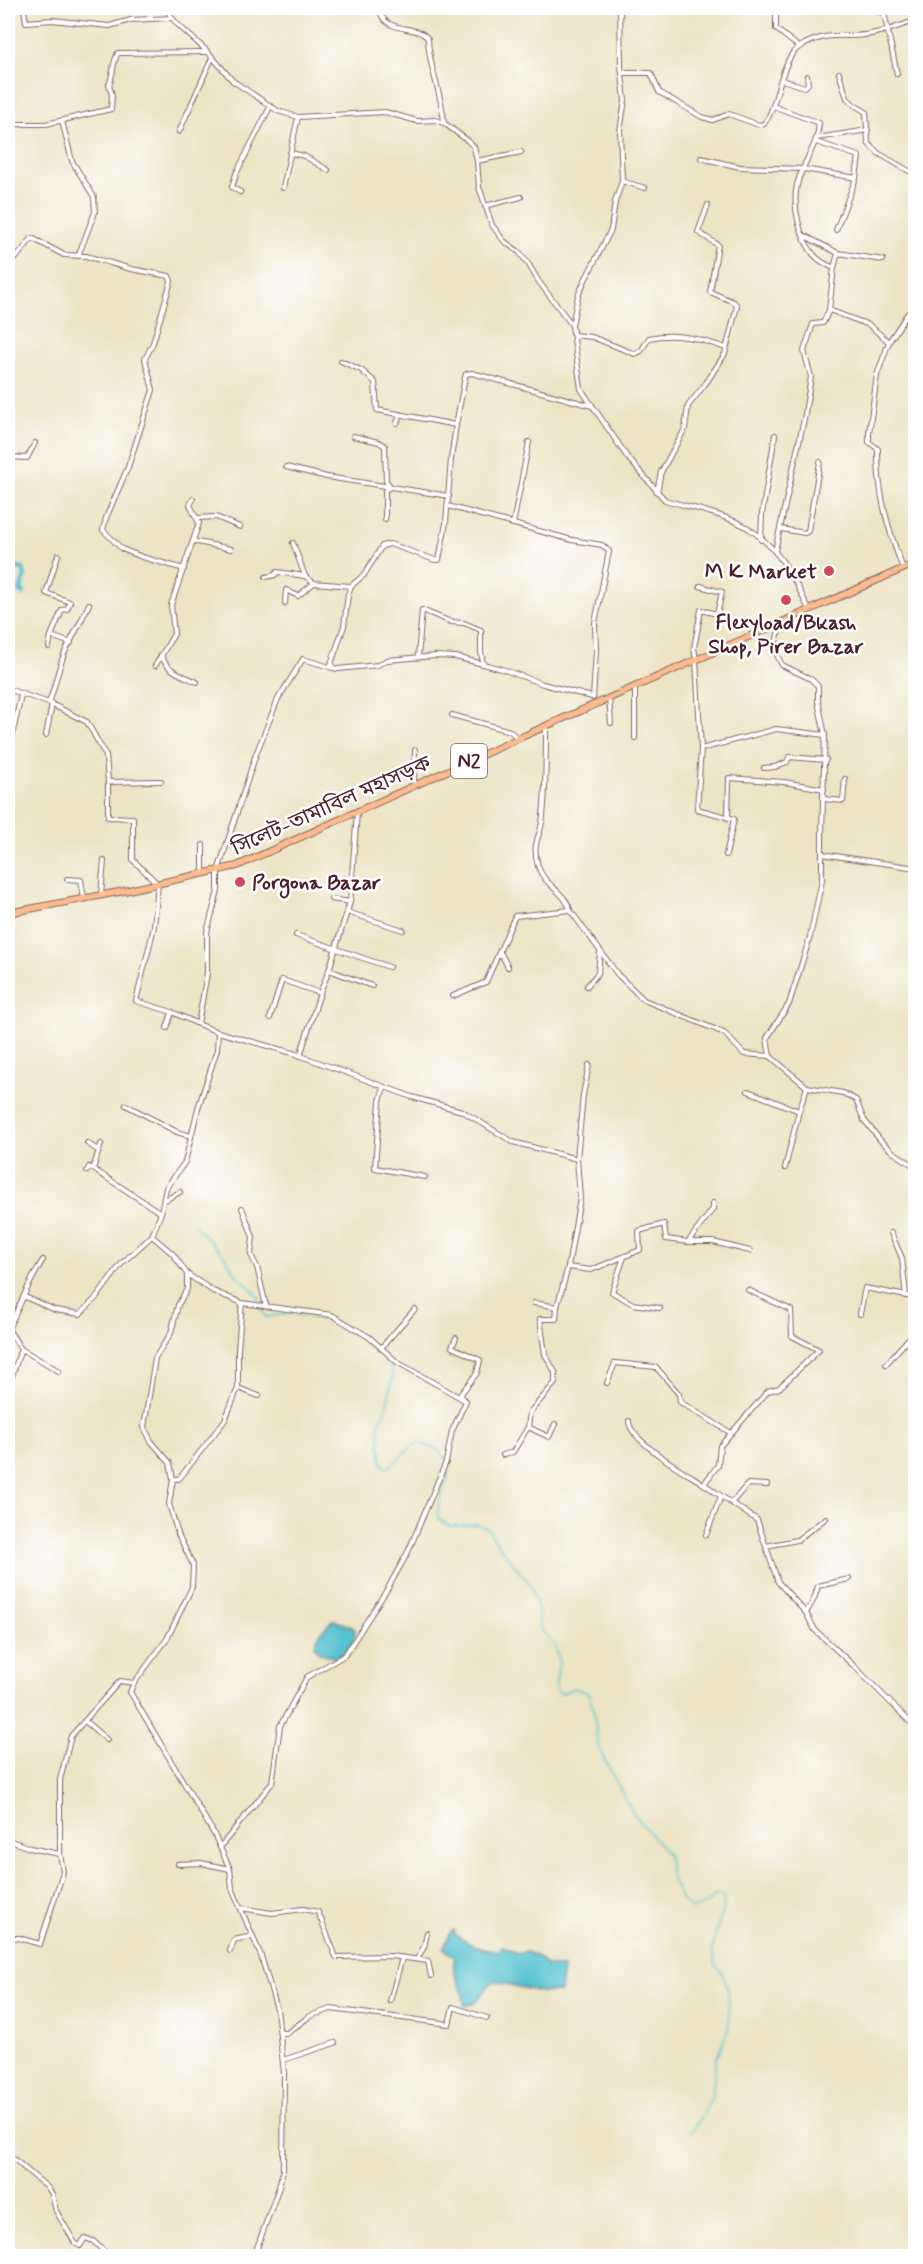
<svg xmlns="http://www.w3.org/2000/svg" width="923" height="2264" font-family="Mynerve,'Noto Sans Bengali',sans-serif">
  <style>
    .water { fill: #57c3d0; stroke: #50717e; stroke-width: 1.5 }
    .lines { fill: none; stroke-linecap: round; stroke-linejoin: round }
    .stream { stroke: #57c3d0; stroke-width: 1.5 }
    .canal { stroke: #57c3d0; stroke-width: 4.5 }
    .minor-casing { stroke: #836461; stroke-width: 6 }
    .trunk-casing { stroke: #836461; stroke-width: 8 }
    .minor { stroke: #fff; stroke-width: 4 }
    .trunk { stroke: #fbbb8d; stroke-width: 6 }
    .poi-dot { fill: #d1495b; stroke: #fff; stroke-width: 2 }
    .labels { text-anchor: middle; stroke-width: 5; stroke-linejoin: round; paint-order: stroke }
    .shield { fill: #fff; stroke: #80626b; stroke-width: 1.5 }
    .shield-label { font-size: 20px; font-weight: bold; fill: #4a1f2b }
    .poi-label { font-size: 21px; font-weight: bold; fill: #4a1f2b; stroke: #fff; text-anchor: end }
    .street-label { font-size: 21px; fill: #4a1f2b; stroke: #fff }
  </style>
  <rect width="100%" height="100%" fill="#fff"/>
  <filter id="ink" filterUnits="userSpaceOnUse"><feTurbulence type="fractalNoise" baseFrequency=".0167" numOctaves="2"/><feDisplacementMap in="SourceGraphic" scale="12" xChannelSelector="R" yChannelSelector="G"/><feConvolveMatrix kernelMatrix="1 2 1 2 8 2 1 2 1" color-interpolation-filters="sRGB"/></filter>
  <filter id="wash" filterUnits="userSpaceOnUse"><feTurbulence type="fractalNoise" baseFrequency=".008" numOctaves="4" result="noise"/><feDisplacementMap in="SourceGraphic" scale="24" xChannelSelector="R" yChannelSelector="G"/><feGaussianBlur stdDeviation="1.35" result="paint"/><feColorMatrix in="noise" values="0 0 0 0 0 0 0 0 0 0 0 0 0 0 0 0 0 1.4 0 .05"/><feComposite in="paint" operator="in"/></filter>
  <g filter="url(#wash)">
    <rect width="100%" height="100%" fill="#ece4c5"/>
    <g class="water">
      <path d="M334,1620L354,1628C358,1640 347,1654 335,1658L319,1652L315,1646C316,1637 326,1625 334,1620Z"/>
      <path d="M454,1930L455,1934C466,1943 483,1951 498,1951L503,1946L518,1954L527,1952L538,1957L547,1966L563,1968L560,1992H541L493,1981L475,2003L465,2006C463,2002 463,1996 462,1991C457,1979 451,1971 455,1958L444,1948L450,1933Z"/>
    </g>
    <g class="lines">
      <g class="stream">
        <polyline points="194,1225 224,1255 237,1276 253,1290 259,1298 259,1303"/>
        <path d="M260,1307L266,1317L291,1314L331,1321L363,1340L390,1363L393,1376L386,1409L379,1424L381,1458L383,1465L388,1468C398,1460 409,1445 420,1443L438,1450L446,1459"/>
        <path d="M448,1463C451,1482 436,1497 438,1519L450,1526L478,1524L487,1528L504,1552L530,1584L537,1605L540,1628L556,1647L559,1662L555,1689L561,1694L574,1688L588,1693L594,1709L597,1741L601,1753L633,1813L668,1855L670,1874L675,1886L682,1901L692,1909L706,1904L716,1895L723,1896L724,1908L717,1928L712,1951L716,1965L723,1975L728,1989L729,2027L716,2059L712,2096L703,2115L691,2132"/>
      </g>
      <g class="canal">
        <polyline points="8,527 13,532 8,537"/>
        <polyline points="8,567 11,566 23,569 25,576 20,592 24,592 23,594"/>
      </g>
    </g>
  </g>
  <g filter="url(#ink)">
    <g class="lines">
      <g class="minor-casing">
        <g id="minor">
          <polyline points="27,8 24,10 26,22 52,20 109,26 131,20 172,18"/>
          <polyline points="165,8 177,24 208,52 233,81 278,111 298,117 385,112 417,121 435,120 444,123 468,141 474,147 477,161 479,187 492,225 504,241 519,252 529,265 539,282 572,325"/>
          <path d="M379,8C384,36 418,23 428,39C429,69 442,93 444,123"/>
          <path d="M620,8L621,66L625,100L620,131L622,181L615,202L611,230L585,280L578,296L572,325L581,389L628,458L665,500C688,507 728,515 748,528C779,548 794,577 809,610"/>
          <polyline points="776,8 776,29 799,47"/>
          <polyline points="871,8 872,10 884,13 897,74"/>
          <path d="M622,73H651L659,92L702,117L713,120L729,114L759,125L764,124L769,116C778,96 780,72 792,54C796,48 801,46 807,43C830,31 847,39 871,34C886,31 901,26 916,20"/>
          <polyline points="839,73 847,98 853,104 866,112 868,143 878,153 916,175"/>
          <polyline points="782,80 805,87 808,84 807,76"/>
          <path d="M773,106L819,123C818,146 802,163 797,185C792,207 800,238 814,255C819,261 827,265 834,268L829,310L823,323L813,324L804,351L811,377L804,419L775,551"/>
          <polyline points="62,121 72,161 94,197 95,212 78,256"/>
          <path d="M8,122L12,124H46L111,109L112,95L109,85C114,74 112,63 118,53L207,52"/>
          <polyline points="179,132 212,58"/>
          <polyline points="817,138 868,130"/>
          <polyline points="816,142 859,156 856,178 836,230"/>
          <polyline points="290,153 304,156 328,170"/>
          <polyline points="701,158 740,167 804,169 856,178"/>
          <polyline points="477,161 521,152"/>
          <polyline points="622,181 645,188"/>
          <polyline points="283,188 298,117"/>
          <polyline points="240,192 232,187 236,174 270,107"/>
          <polyline points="485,206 521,197"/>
          <polyline points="803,235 838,253"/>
          <polyline points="8,254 16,258 32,238 64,255 86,256 131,269 169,276 171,281 153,343 145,359 153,390 128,467 106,518 103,530 122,549 142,557 184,569"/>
          <polyline points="916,255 916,261"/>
          <polyline points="834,268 838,253 883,260"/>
          <path d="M829,310L869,325L889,342L877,375L869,433V442L878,449C877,492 888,529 903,569"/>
          <path d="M574,335L592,337L635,354L641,351L649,338C678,332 700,339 726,348"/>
          <polyline points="889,342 908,313 916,309"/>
          <polyline points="341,361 361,370 375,382 377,410 456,425 451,459 446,523 439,560 435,560 390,544 382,546 364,575 351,586 348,594 344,626 331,664 333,668 338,669 378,665 387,660 436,656 456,657 502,669 543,684 592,697"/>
          <polyline points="397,423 400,415"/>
          <polyline points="456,425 465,377 466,374 472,373 592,406"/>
          <polyline points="353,436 379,442 385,446 386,481 391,487 449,496"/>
          <polyline points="8,457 27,458 35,443"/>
          <polyline points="286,467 327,477 391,487"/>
          <polyline points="657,492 661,472 685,429 688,406 706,383 725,354 737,306 734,302 710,292 718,245 698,232 708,205"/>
          <polyline points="448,506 572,540 602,545 609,551 595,623 596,651 593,698"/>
          <polyline points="197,518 216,517 240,527"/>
          <polyline points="385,519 385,490 391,487"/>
          <polyline points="513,524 529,442"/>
          <polyline points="781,529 805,533 808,531 820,462"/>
          <polyline points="761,540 762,514 775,435"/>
          <polyline points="193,541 231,549"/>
          <polyline points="293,543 305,576"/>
          <polyline points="58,555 46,593 70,602 67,609 62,610 51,636 71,643"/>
          <polyline points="266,577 275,575 277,572 305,576 314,583 298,596 286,590 285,603"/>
          <polyline points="314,583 351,586"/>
          <polyline points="700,586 722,592 717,614 701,610 694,648 696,660 701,749 697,809 734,819 726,855"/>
          <polyline points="49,647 51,636"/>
          <path d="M161,655C167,671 182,675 197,682"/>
          <polyline points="418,657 422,610 451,622 464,623 481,630 481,652 483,664"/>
          <polyline points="155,666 174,634 171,605 199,523 190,505 193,499"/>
          <polyline points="333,668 303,659 278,699 256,754 218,871 218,891 207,932 207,973 198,1024 218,1032 296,1054 412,1097 462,1111 513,1142 577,1159"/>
          <polyline points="8,689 49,703 87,722 106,756 108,782 161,781"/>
          <polyline points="609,698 611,723"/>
          <path d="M49,703C55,686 58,669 65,652C73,636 82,620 89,604"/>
          <polyline points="452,715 510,731 518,739"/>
          <path d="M546,727C546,757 546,787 543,816C541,838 531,841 538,866C543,885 566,892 570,910L618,975L644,1000L724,1033L744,1054L770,1056L807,1087L843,1093L856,1100L864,1120L881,1141L893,1152L916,1167"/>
          <polyline points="46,735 52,704"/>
          <polyline points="12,737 21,695"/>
          <polyline points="635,738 635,687"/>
          <polyline points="701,749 776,729 825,735"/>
          <polyline points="764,768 775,767 787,762 789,757 826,760"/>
          <polyline points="108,782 108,817 133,818 133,860 158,884 154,927 136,1001 172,1012"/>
          <polyline points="414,785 415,750"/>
          <polyline points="823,799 843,801 845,779"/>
          <polyline points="728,818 729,778 784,782 824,789"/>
          <polyline points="822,854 916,868"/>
          <polyline points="203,874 203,845"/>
          <polyline points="67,879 81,880 84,898"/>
          <polyline points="101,895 104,861"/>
          <polyline points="331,899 350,902 357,812"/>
          <polyline points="350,902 329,970 372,986"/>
          <polyline points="347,912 403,930"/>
          <polyline points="296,935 389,967"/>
          <polyline points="500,952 508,967"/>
          <polyline points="587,986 598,973 600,952"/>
          <polyline points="453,996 486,982 515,916 570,910"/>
          <polyline points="8,1018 12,1017"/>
          <polyline points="270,1018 282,980 320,993 329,970"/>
          <polyline points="167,1028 172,1012 198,1024"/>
          <polyline points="300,1056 320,993"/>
          <polyline points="770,1056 767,1038 789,1004 810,937 822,880 822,833 825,735 818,701 818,686 811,679 782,665 774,649 781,624"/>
          <polyline points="384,1087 380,1101 375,1168 425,1177"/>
          <polyline points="748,1091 799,1111"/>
          <polyline points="126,1105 177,1132 191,1136"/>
          <polyline points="87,1143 99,1151"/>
          <polyline points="101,1144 93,1169 161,1213"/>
          <polyline points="785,1168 799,1111 807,1087"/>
          <polyline points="87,1171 89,1167 93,1169"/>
          <polyline points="165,1200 180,1192"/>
          <polyline points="242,1208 253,1237 251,1255 257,1267 266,1306"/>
          <polyline points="891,1233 902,1258 906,1296"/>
          <polyline points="152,1236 173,1254 187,1274 213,1291 242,1303 238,1349 238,1388 225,1420 179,1479 174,1479"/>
          <polyline points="689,1242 713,1242 750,1251"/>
          <polyline points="624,1257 612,1292 633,1304 660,1308"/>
          <polyline points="568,1267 580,1198 577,1159 583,1095 589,1065"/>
          <polyline points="25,1297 55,1310 80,1314 97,1297 122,1263 152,1236 161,1213 166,1188 185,1162 198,1108 217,1050 218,1032"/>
          <polyline points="242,1303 332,1315 369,1337 397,1362 466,1401"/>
          <polyline points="534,1303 557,1307"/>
          <polyline points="860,1314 865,1288 912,1297 916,1295"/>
          <path d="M8,1329C20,1306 29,1281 43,1260"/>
          <polyline points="8,1329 21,1349"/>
          <polyline points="456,1338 452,1347 480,1360 477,1373 460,1395 463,1398"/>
          <polyline points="381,1348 415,1309"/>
          <polyline points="886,1364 909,1338 916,1339"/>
          <polyline points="607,1383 615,1363 656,1367 679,1394 680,1402 731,1433"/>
          <polyline points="8,1388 21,1349 59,1371"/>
          <polyline points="238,1388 259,1396"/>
          <path d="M629,1421C629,1441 687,1473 704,1484"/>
          <polyline points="528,1427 549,1437 555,1424"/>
          <polyline points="503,1455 513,1452 528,1427 530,1412 555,1383 555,1372 545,1354 540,1319 556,1319 557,1307 568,1267 591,1270 640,1250 639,1231 664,1224 666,1239 688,1242 713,1209 713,1203"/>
          <polyline points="721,1496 704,1484 718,1465 720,1446 768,1391 779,1388 819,1350 792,1336 791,1310 748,1290"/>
          <polyline points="732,1502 748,1484 767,1485"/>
          <polyline points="706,1535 721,1496 757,1520 778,1582 806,1613 815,1630 854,1666 916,1728"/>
          <polyline points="766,1546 797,1540 826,1518"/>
          <polyline points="806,1613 814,1599 818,1586 849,1579"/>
          <polyline points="134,1683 167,1639 192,1587 193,1565 178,1534 169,1504 173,1479 170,1463 151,1441 144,1427 155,1358 171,1333 178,1305 187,1289 187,1274"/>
          <polyline points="85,1721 107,1740"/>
          <polyline points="8,1840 30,1848 60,1854"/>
          <polyline points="220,1847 272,1783 280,1726 307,1677 345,1655 388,1588 408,1552 446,1462 452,1431 466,1401"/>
          <polyline points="178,1864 201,1863 230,1869"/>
          <polyline points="241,1908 272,1913 303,1909 318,1912 336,1957 391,1956 428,1961 431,1976"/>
          <polyline points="8,1938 19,1938 40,1944 63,1872 60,1854 60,1780 71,1736 120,1681 134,1683 130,1692 213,1832 230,1869 232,1888 261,1956 277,2009 284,2073 283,2170 279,2187 254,2256"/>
          <polyline points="230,1951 234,1940 253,1936"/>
          <polyline points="417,1959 424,1947 427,1933"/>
          <polyline points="390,2001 402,1958"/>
          <polyline points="280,2033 287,2033 310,2016 331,2009 449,2024 453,2007 487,2018"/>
          <polyline points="283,2060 335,2043"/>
          <polyline points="8,2154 48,2188 52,2194 56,2211 75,2243 80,2246 85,2238 93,2241 109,2256"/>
        </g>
      </g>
      <g class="trunk-casing">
        <polyline id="trunk" points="8,913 124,891 237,866 546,726 916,563"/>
      </g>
      <use href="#minor" class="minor"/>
      <use href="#trunk" class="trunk"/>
    </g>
  </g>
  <g class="poi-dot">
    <circle cx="829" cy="571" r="6"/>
    <circle cx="786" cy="600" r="6"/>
    <circle cx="240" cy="882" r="6"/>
  </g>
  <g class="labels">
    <rect class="shield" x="451" y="744" width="36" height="34" rx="4.5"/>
    <g class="shield-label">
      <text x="469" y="768">N2</text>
    </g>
    <g class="poi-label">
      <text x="817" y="578">M K Market</text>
      <text x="786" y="629" text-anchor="middle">Flexyload/Bkash<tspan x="786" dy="24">Shop, Pirer Bazar</tspan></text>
      <text x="252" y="889" text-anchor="start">Porgona Bazar</text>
    </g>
    <g class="street-label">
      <text transform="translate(331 805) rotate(-24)" y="7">সিলেট-তামাবিল মহাসড়ক</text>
    </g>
  </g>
  <rect width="923" height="2264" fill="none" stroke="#fff" stroke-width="30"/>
</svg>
